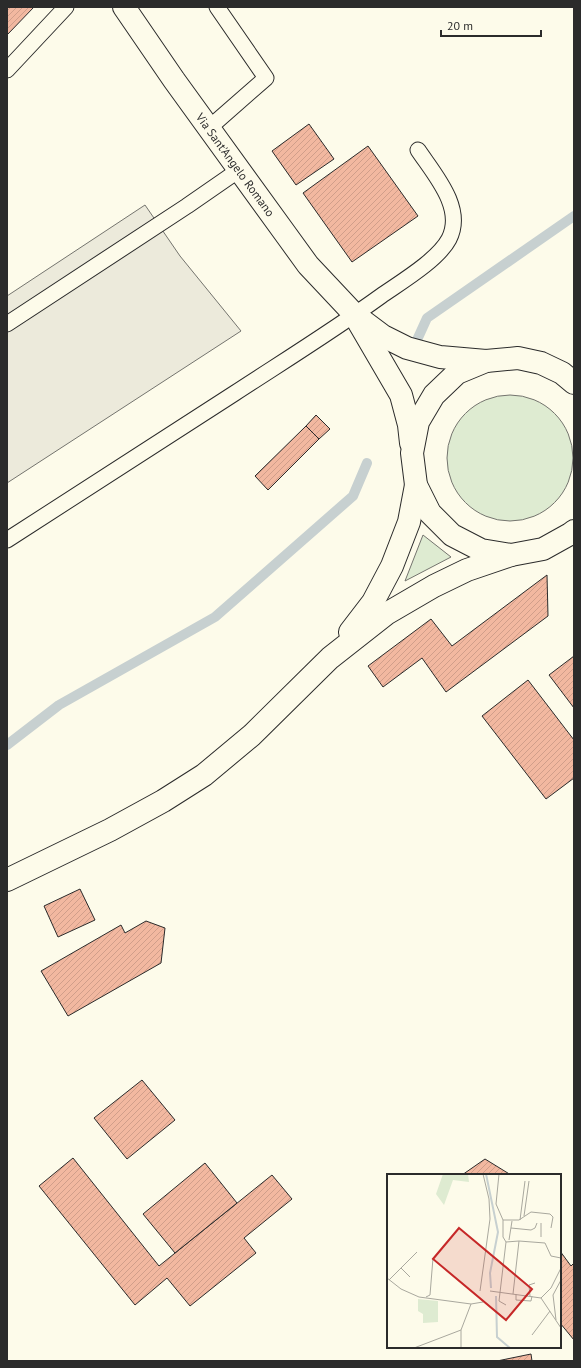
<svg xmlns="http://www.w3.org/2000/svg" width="581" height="1368" font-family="'PT Sans',sans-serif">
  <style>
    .green { fill: #deebd1; stroke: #74746e }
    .parking { fill: #eceadb; stroke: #74746e }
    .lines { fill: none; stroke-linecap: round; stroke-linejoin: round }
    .stream { stroke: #c7d0d0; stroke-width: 10 }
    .building { fill: url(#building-hatch); stroke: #2b2b2b }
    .lane-casing { stroke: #2b2b2b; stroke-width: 17 }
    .secondary-casing { stroke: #2b2b2b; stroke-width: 24 }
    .lane { stroke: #fdfbea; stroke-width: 15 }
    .secondary { stroke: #fdfbea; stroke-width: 22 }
    .labels { text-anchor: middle; stroke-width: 3; stroke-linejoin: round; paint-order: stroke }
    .street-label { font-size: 12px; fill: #2b2b2b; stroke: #fdfbea }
    .inset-river { fill: none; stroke: #c7d0d0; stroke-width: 2 }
    .inset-road { fill: none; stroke: #a9a89e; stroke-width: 1 }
    .view { fill: #c62828; fill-opacity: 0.15; stroke: #c62828; stroke-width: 2 }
    .inset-edge { fill: none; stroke: #2b2b2b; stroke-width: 2 }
  </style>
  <defs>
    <pattern id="building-hatch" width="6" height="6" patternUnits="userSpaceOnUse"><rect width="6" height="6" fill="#f2b8a0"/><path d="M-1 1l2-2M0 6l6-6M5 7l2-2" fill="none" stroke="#d09e8a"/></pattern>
  </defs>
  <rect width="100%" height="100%" fill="#fdfbea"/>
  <g class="green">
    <circle cx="510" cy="458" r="63"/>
    <polygon points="423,535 451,557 405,581"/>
  </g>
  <polygon class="parking" points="145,205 180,256 241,331 7,483 7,296"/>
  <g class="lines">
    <g class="stream">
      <polyline points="417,340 427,318 574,216"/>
      <polyline points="7,745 59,705 215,617 353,496 367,463"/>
    </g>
  </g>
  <g class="building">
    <polygon points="7,7 34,7 7,35"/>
    <polygon points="309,124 334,159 296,185 272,151"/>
    <polygon points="368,146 418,216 352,262 303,193"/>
    <polygon points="316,415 330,429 319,439 306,426"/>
    <polygon points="306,426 319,439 268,490 255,476"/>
    <polygon points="547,575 548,616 446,692 422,658 383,687 368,666 431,619 452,646"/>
    <polygon points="574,656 574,708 549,675"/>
    <polygon points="528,680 574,740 574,778 546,799 482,716"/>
    <polygon points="80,889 95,920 58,937 44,906"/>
    <polygon points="146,921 165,928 161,963 68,1016 41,971 121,925 125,933"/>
    <polygon points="142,1080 175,1120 127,1159 94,1118"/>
    <polygon points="73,1158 159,1266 272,1175 292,1199 244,1238 256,1253 190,1306 167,1278 135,1305 39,1186"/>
    <polygon points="485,1159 511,1175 462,1175"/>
    <polygon points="205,1163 237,1203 175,1253 143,1214"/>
    <polygon points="560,1251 571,1266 574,1263 574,1340 560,1323"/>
    <polygon points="531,1354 532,1361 497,1361"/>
  </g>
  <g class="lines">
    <g class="lane-casing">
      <g id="lane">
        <polyline points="7,70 66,7"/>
        <polyline points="209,128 266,78 217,7"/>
        <polyline points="7,324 187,206 239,170"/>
        <path d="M7,540C83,491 159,442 235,393C284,361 334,330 381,296C401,282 438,260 449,239C465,208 434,174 418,150"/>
      </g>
    </g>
    <g class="secondary-casing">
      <g id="secondary">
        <polyline points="124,7 174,80 287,236 308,265 355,315 383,336 407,348 440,357 486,361"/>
        <polyline points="359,323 401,395 409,425 411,443"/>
        <polyline points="574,383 562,373 541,363 518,358 486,361 457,373 434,395 418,422 412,453 416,485 430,513 452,535 481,550 511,555 543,549 570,534 574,531"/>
        <polyline points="350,632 373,602 392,566 409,522 416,485"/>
        <polyline points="7,880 110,830 163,801 204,775 252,735 330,658 386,614 434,586 467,570 511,555"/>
      </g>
    </g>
    <use href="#lane" class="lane"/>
    <use href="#secondary" class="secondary"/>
  </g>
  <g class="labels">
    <g class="street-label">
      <text transform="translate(235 165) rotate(54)" y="4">Via Sant'Angelo Romano</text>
    </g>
  </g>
  <g transform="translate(387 1174)">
    <rect width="174" height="174" fill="#fdfbea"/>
    <path d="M56,0H81L82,8L66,6L57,31L49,20ZM31,125L51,127V148L36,149V140L31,137Z" fill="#deebd1"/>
    <path class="inset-river" d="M99,0L111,58L103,99L104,114M109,122L110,163L123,174"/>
    <path class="inset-road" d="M112,0L109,30L116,46V63L119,68L112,127L119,131M137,42L142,7M116,46H132L144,38L163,40L166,43L164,54M133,46L138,7M124,54L144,56L148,54L150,49M154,63V49M122,66L125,47M132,67L158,69L164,82L174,84M119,68L132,67L126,120M14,94L23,103M0,104L14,115L32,123L84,130L96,128M2,106L30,78M93,117L103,45L102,25L96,0M103,117L154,124L174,154M129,120V126L144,127L145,122M143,122L142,111L148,109M39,123L43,121L46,84M154,124L164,114L174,94M169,146L166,121L174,106M145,161L163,137M27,174L74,156M74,174V156L84,130"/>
    <path class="view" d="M72,54L145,115L119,146L46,85Z"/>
    <rect width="174" height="174" class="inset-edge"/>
  </g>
  <rect width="581" height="1368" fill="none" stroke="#2b2b2b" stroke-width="16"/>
  <path d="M441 30v6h100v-6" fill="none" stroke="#2b2b2b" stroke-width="2"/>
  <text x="447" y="30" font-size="12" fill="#2b2b2b" stroke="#fdfbea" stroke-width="3" paint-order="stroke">20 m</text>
</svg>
